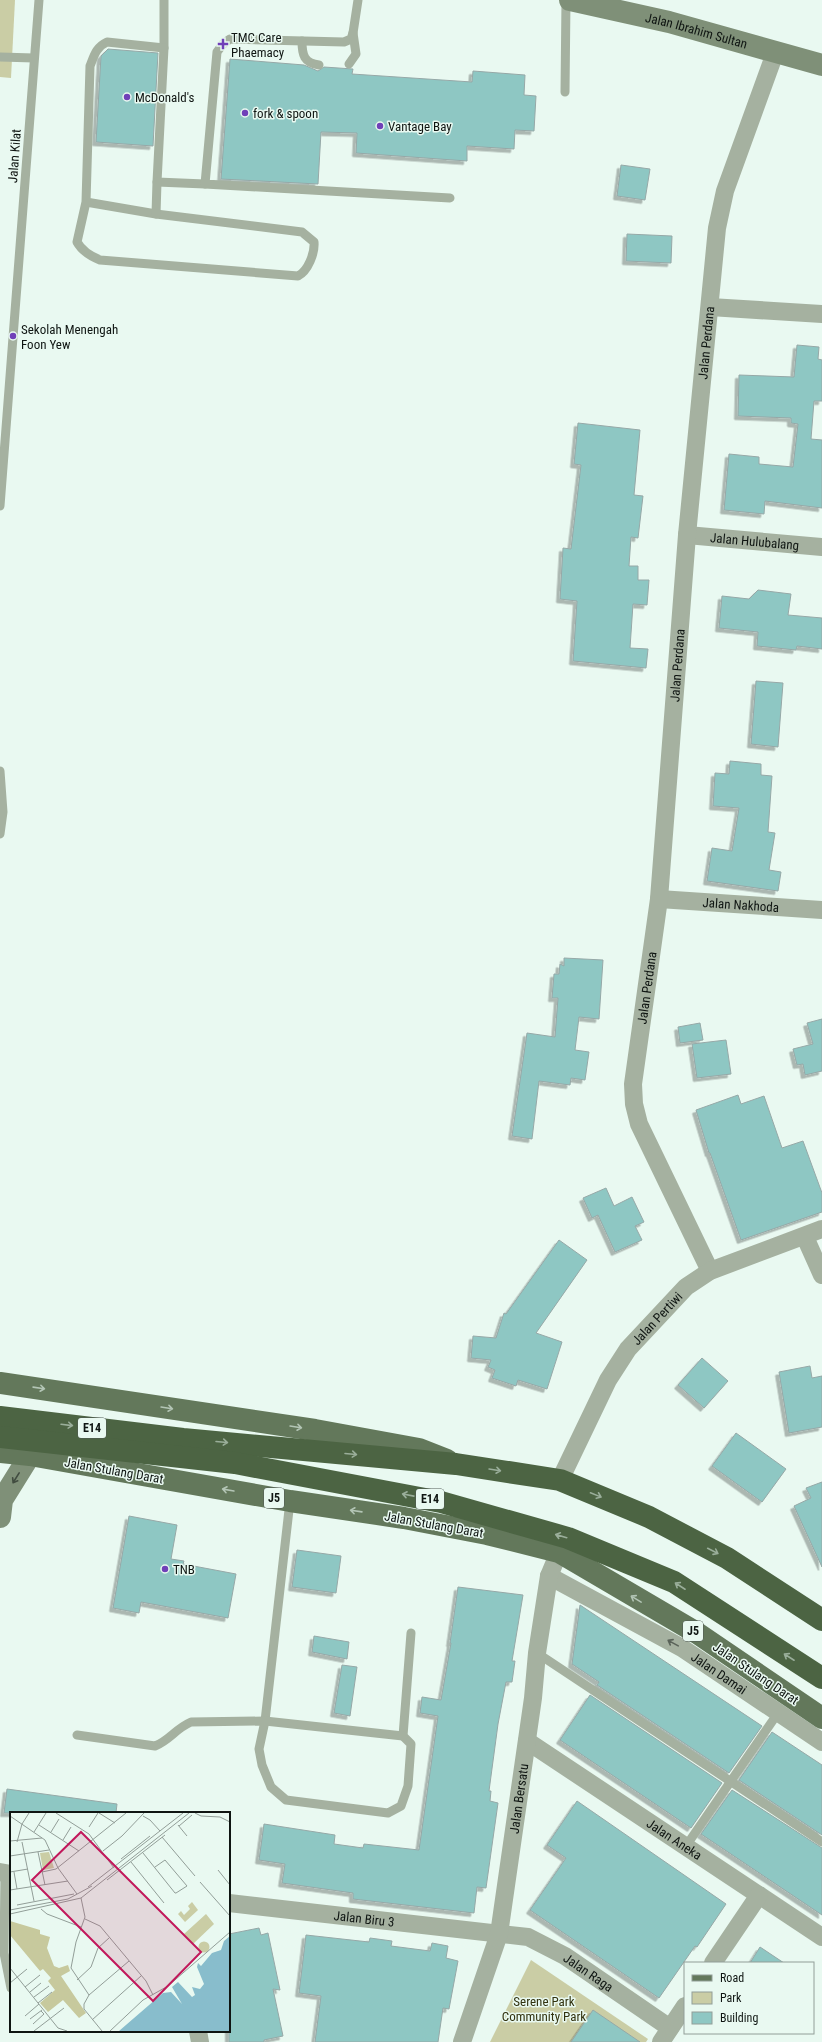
<svg xmlns="http://www.w3.org/2000/svg" width="822" height="2042" font-family="'Roboto Condensed',sans-serif">
  <style>
    .green { fill: #cacda5 }
    .building { fill: #8ec7c3; stroke: #96a8a7; filter: url(#shadow) }
    .lines { fill: none; stroke-linecap: round; stroke-linejoin: round }
    .lane { stroke: #a5b1a0; stroke-width: 9 }
    .street { stroke: #a5b1a0; stroke-width: 18 }
    .secondary { stroke: #7f9078; stroke-width: 22 }
    .primary { stroke: #63785b; stroke-width: 22 }
    .highway { stroke: #4c6443; stroke-width: 22 }
    .oneway { stroke: #b3c5b5 }
    .oneway2 { stroke: #9aae9a }
    .oneway3 { stroke: #414c40 }
    .oneway4 { stroke: #5a6359 }
    .poi-dot { fill: #7040b8; stroke: #e9f9f1; stroke-width: 1.5 }
    .labels { text-anchor: middle; stroke-width: 3; stroke-linejoin: round; paint-order: stroke }
    .shield { fill: #e9f9f1; stroke: #505955; stroke-width: 1 }
    .shield-label { font-size: 12px; font-weight: bold; fill: #0f1512 }
    .street-label { font-size: 13px; fill: #0f1512; stroke: #e9f9f1 }
    .poi-label { font-size: 13px; fill: #0f1512; stroke: #e9f9f1; text-anchor: start }
    .park-label { font-size: 13px; fill: #32320f; stroke: #e9f9f1 }
    .inset-road { fill: none; stroke: #929e98; stroke-width: 1 }
    .view { fill: #c2185b; fill-opacity: 0.15; stroke: #c2185b; stroke-width: 2 }
    .inset-edge { fill: none; stroke: #0f1512; stroke-width: 2 }
  </style>
  <defs>
    <filter id="shadow"><feDropShadow dx="-3.5" dy="3.5" stdDeviation="0" flood-color="#0004"/></filter>
  </defs>
  <rect width="100%" height="100%" fill="#e9f9f1"/>
  <g class="green">
    <polygon points="0,0 15,0 11,78 0,77"/>
    <polygon points="531,1960 648,2039 646,2042 490,2042"/>
  </g>
  <g class="building">
    <polygon points="108,49 158,53 153,146 96,142 101,56"/>
    <polygon points="230,59 304,65 318,71 324,67 353,69 352,74 472,82 473,71 525,75 524,95 536,96 534,131 515,130 514,149 467,146 467,161 356,153 357,133 321,132 318,184 221,179"/>
    <polygon points="621,165 650,169 645,200 617,196"/>
    <polygon points="627,234 672,236 671,263 626,261"/>
    <polygon points="797,345 819,347 818,359 822,360 822,401 814,401 811,439 822,440 822,508 765,501 764,514 724,510 729,454 759,457 759,464 793,467 798,424 791,423 791,418 738,416 739,375 794,377"/>
    <polygon points="578,423 640,430 634,495 643,496 638,538 631,537 629,566 638,566 638,580 649,580 647,605 633,604 630,648 648,649 646,668 573,661 577,601 560,599 563,548 571,549 581,465 574,464"/>
    <polygon points="758,590 791,594 788,615 822,618 822,649 797,646 796,650 757,646 758,632 719,628 722,596 749,599"/>
    <polygon points="756,681 783,683 778,747 751,744"/>
    <polygon points="730,761 761,764 761,775 772,776 768,832 775,833 769,870 781,872 778,891 707,881 712,848 732,851 739,808 713,806 715,773 729,774"/>
    <polygon points="564,958 603,960 599,1019 579,1017 575,1050 589,1052 585,1080 571,1078 570,1085 539,1081 532,1139 512,1136 527,1033 555,1037 558,998 552,998 554,974 559,974 560,964 564,966"/>
    <polygon points="822,1019 822,1071 805,1075 803,1064 797,1065 793,1049 813,1044 807,1023"/>
    <polygon points="700,1023 703,1040 680,1043 678,1027"/>
    <polygon points="726,1040 731,1074 697,1078 692,1044"/>
    <polygon points="738,1095 741,1104 764,1096 782,1148 803,1141 822,1193 822,1212 741,1240 710,1153 709,1153 696,1110"/>
    <polygon points="606,1188 614,1206 632,1197 644,1222 635,1226 642,1240 615,1252 598,1215 592,1218 583,1198"/>
    <polygon points="559,1240 587,1260 536,1333 562,1342 547,1389 518,1380 516,1386 492,1378 495,1370 488,1367 491,1360 471,1358 473,1336 496,1338 504,1313 506,1314"/>
    <polygon points="702,1358 728,1381 704,1408 678,1385"/>
    <polygon points="810,1366 812,1378 822,1376 822,1427 789,1433 779,1372"/>
    <polygon points="736,1433 786,1469 762,1502 712,1466"/>
    <polygon points="822,1482 822,1567 794,1506 811,1498 806,1488"/>
    <polygon points="129,1516 177,1525 171,1559 184,1561 183,1564 236,1574 228,1618 141,1602 139,1613 113,1608"/>
    <polygon points="297,1550 341,1556 336,1593 292,1587"/>
    <polygon points="458,1587 523,1595 512,1661 515,1661 512,1682 506,1682 498,1724 489,1791 491,1791 490,1801 498,1803 486,1888 477,1887 474,1913 353,1899 353,1893 282,1883 285,1864 259,1860 264,1824 335,1835 334,1844 363,1848 364,1844 419,1850 438,1716 420,1713 422,1697 441,1700 451,1643 450,1643"/>
    <polygon points="580,1605 762,1726 729,1773 597,1685 599,1682 572,1664"/>
    <polygon points="314,1636 349,1642 347,1659 312,1652"/>
    <polygon points="342,1665 357,1667 350,1716 334,1713"/>
    <polygon points="590,1695 722,1783 691,1828 560,1740"/>
    <polygon points="772,1732 822,1765 822,1835 739,1780"/>
    <polygon points="7,1789 117,1804 116,1813 4,1813"/>
    <polygon points="732,1790 822,1848 822,1915 701,1834"/>
    <polygon points="577,1801 726,1904 697,1947 695,1946 659,1998 530,1910 566,1858 547,1845"/>
    <polygon points="259,1928 261,1935 268,1933 280,1990 273,1989 283,2036 264,2040 264,2042 229,2042 229,1934"/>
    <polygon points="306,1935 369,1942 370,1938 392,1941 391,1946 430,1951 432,1943 448,1946 446,1958 458,1961 449,2009 443,2008 438,2042 315,2042 321,1996 299,1993"/>
    <polygon points="760,1947 784,1963 750,1963"/>
    <polygon points="593,2010 640,2042 571,2042"/>
  </g>
  <g class="lines">
    <g class="lane">
      <polyline points="164,0 164,48 157,182 205,184"/>
      <polyline points="353,33 351,39 344,42 230,39 223,44 217,52 205,184 450,198"/>
      <path d="M302,41C302,55 304,63 319,65"/>
      <polyline points="0,57 34,58"/>
      <polyline points="349,64 356,54 353,33 358,0"/>
      <polyline points="565,92 566,0"/>
      <path d="M86,202L156,214L302,232L314,242C315,253 308,271 298,276L100,260C90,256 82,251 77,242L86,202L90,66C94,56 96,47 107,42L164,48"/>
      <polyline points="156,214 157,182"/>
      <polyline points="0,506 39,0"/>
      <polyline points="0,771 3,812 0,834"/>
      <polyline points="290,1501 265,1721 259,1749 262,1765 271,1787 286,1800 388,1813 401,1806 408,1786 411,1744 403,1736 411,1633"/>
      <polyline points="537,1653 822,1842"/>
      <path d="M77,1735L155,1746C170,1740 175,1729 191,1722L265,1721L403,1736"/>
      <polyline points="686,1846 778,1713"/>
      <polyline points="5,1873 4,1953 11,1988"/>
    </g>
    <g class="street">
      <polyline points="710,307 822,314"/>
      <path id="s1" d="M687,535L822,547"/>
      <path id="s2" d="M659,899L822,910"/>
      <polyline points="805,1237 822,1275"/>
      <path id="s3" d="M710,1271L639,1124L634,1104L633,1084L659,899L687,535L717,228L725,191L775,53"/>
      <path id="s4" d="M560,1480L608,1380L628,1349L686,1287L710,1271L822,1229"/>
      <path id="s5" d="M549,1576L682,1648L822,1742"/>
      <path id="s6" d="M527,1741L822,1937"/>
      <polyline points="0,1872 11,1874"/>
      <path id="s7" d="M229,1903L528,1937L565,1956L670,2028"/>
      <polyline points="713,1963 759,1895"/>
      <polyline points="198,2031 200,2042"/>
      <path id="s8" d="M462,2042L499,1934L533,1698L537,1653L549,1576L559,1552"/>
      <polyline points="661,2042 685,2006"/>
    </g>
    <g class="secondary">
      <path id="s9" d="M570,0L669,22L822,65"/>
      <polyline points="0,1517 2,1500 30,1455"/>
    </g>
    <g class="primary">
      <polyline points="0,1383 315,1430 419,1449 447,1460"/>
      <polyline points="0,1452 30,1455 290,1501 404,1518 487,1534 559,1552 697,1633 822,1718"/>
    </g>
    <g class="highway">
      <polyline points="0,1417 183,1439 456,1464 560,1480 649,1517 727,1558 822,1620"/>
      <polyline points="0,1437 235,1463 441,1502 568,1538 674,1582 822,1678"/>
    </g>
  </g>
  <defs><path id="oneway-shaft" d="M-6 0H5M1.5-3L5.5 0L1.5 3" fill="none" stroke-width="1.6" stroke-linecap="round" stroke-linejoin="round"/></defs>
  <g class="oneway">
    <use href="#oneway-shaft" transform="translate(39 1388) rotate(8)"/>
    <use href="#oneway-shaft" transform="translate(167 1408) rotate(9)"/>
    <use href="#oneway-shaft" transform="translate(296 1427) rotate(9)"/>
    <use href="#oneway-shaft" transform="translate(228 1490) rotate(-170)"/>
    <use href="#oneway-shaft" transform="translate(356 1511) rotate(-172)"/>
    <use href="#oneway-shaft" transform="translate(636 1599) rotate(-149)"/>
  </g>
  <g class="oneway2">
    <use href="#oneway-shaft" transform="translate(67 1425) rotate(7)"/>
    <use href="#oneway-shaft" transform="translate(222 1442) rotate(5)"/>
    <use href="#oneway-shaft" transform="translate(351 1454) rotate(5)"/>
    <use href="#oneway-shaft" transform="translate(495 1470) rotate(9)"/>
    <use href="#oneway-shaft" transform="translate(408 1495) rotate(-169)"/>
    <use href="#oneway-shaft" transform="translate(596 1495) rotate(22)"/>
    <use href="#oneway-shaft" transform="translate(561 1536) rotate(-164)"/>
    <use href="#oneway-shaft" transform="translate(713 1551) rotate(27)"/>
    <use href="#oneway-shaft" transform="translate(680 1586) rotate(-147)"/>
    <use href="#oneway-shaft" transform="translate(789 1657) rotate(-147)"/>
  </g>
  <use class="oneway3" href="#oneway-shaft" transform="translate(16 1478) rotate(122)"/>
  <use class="oneway4" href="#oneway-shaft" transform="translate(673 1643) rotate(-151)"/>
  <g class="poi-dot">
    <path d="M221 38h4v4h4v4h-4v4h-4v-4h-4v-4h4z"/>
    <circle cx="127" cy="97" r="4"/>
    <circle cx="245" cy="113" r="4"/>
    <circle cx="380" cy="126" r="4"/>
    <circle cx="13" cy="336" r="4"/>
    <circle cx="165" cy="1569" r="4"/>
  </g>
  <g class="labels">
    <g class="shield">
      <rect x="78" y="1418" width="28" height="20" rx="3"/>
      <rect x="264" y="1488" width="20" height="20" rx="3"/>
      <rect x="416" y="1489" width="28" height="20" rx="3"/>
      <rect x="683" y="1621" width="20" height="20" rx="3"/>
    </g>
    <g class="shield-label">
      <text x="92" y="1432">E14</text>
      <text x="274" y="1502">J5</text>
      <text x="430" y="1503">E14</text>
      <text x="693" y="1635">J5</text>
    </g>
    <g class="street-label">
      <text dy="5" stroke="none"><textPath href="#s9" startOffset="130">Jalan Ibrahim Sultan</textPath></text>
      <text transform="translate(14 156) rotate(-86)" y="5">Jalan Kilat</text>
      <text dy="5" stroke="none"><textPath href="#s3" startOffset="949">Jalan Perdana</textPath></text>
      <text dy="5" stroke="none"><textPath href="#s1" startOffset="68">Jalan Hulubalang</textPath></text>
      <text dy="5" stroke="none"><textPath href="#s3" startOffset="625">Jalan Perdana</textPath></text>
      <text dy="5" stroke="none"><textPath href="#s2" startOffset="82">Jalan Nakhoda</textPath></text>
      <text dy="5" stroke="none"><textPath href="#s3" startOffset="301">Jalan Perdana</textPath></text>
      <text dy="5" stroke="none"><textPath href="#s4" startOffset="190">Jalan Pertiwi</textPath></text>
      <text transform="translate(114 1470) rotate(10)" y="5">Jalan Stulang Darat</text>
      <text transform="translate(434 1524) rotate(10)" y="5">Jalan Stulang Darat</text>
      <text dy="5" stroke="none"><textPath href="#s5" startOffset="196">Jalan Damai</textPath></text>
      <text transform="translate(756 1673) rotate(34)" y="5">Jalan Stulang Darat</text>
      <text dy="5" stroke="none"><textPath href="#s8" startOffset="251">Jalan Bersatu</textPath></text>
      <text dy="5" stroke="none"><textPath href="#s6" startOffset="177">Jalan Aneka</textPath></text>
      <text dy="5" stroke="none"><textPath href="#s7" startOffset="136">Jalan Biru 3</textPath></text>
      <text dy="5" stroke="none"><textPath href="#s7" startOffset="371">Jalan Raga</textPath></text>
    </g>
    <g class="poi-label">
      <text x="231" y="42">TMC Care<tspan x="231" dy="15">Phaemacy</tspan></text>
      <text x="135" y="102">McDonald's</text>
      <text x="253" y="118">fork &amp; spoon</text>
      <text x="388" y="131">Vantage Bay</text>
      <text x="21" y="334">Sekolah Menengah<tspan x="21" dy="15">Foon Yew</tspan></text>
      <text x="173" y="1574">TNB</text>
    </g>
    <g class="park-label">
      <text x="544" y="2006">Serene Park<tspan x="544" dy="15">Community Park</tspan></text>
    </g>
  </g>
  <g transform="translate(10 1812)">
    <rect width="220" height="220" fill="#e9f9f1"/>
    <path d="M39,40L44,56L33,58L30,41ZM182,90L188,98L175,110L168,102L171,99L174,103L180,97L178,94ZM196,102L204,112L183,132L174,122ZM188.5 135a5.5 5.5 0 1 1 11 0a5.5 5.5 0 1 1-11 0Z" fill="#cacda5"/>
    <path d="M0,109L30,118V122L40,125L37,136L44,154L49,156L58,153L60,159L51,164L76,201L69,206L53,188L38,200L30,191L45,178L38,169L41,166L33,157L30,159L0,123Z" fill="#c7c99d"/>
    <path d="M220,124V219H109L153,181L161,180L172,192L162,175L168,170L182,185L185,183L182,175L190,177L194,172L187,155L188,151L191,154L202,141L211,138L214,129Z" fill="#88bdcc"/>
    <path class="inset-road" d="M46,1L79,22L104,56M89,1L105,11M185,1L191,4L210,5L220,10M0,4L35,28L48,56L67,82M133,4L140,8L150,19M29,13L69,39M168,13L177,24M169,14L182,3M79,15L88,1M24,20L36,1M41,20L49,7M152,25L185,64M53,28L61,15M0,29L32,26M7,30L12,12L19,1M12,30L24,89M93,39L112,24L134,1M28,40L35,73M133,41L165,81H166L177,74L155,48L145,55M0,44L39,38M111,47L140,24M121,50L154,91M208,58L220,73M0,60L18,57M4,60L7,77M32,60L46,57L116,1M97,68L155,23M190,70L220,104M78,75L173,1M0,78L58,69M71,86L75,105L66,130L61,156L79,183M7,93L64,82M31,97L37,102L71,115M0,98L58,87L82,74M0,102L71,86L179,1M75,107L90,114L136,169L143,183M0,156L48,216L57,219M67,168L81,155L88,136L99,126M0,171L17,157M15,175L30,163M20,180L31,171M24,185L39,174M28,191L42,180M15,204L29,192M20,207L32,198M82,208L131,164M23,212L34,202L31,199M24,219L54,196M92,219L74,197V192L79,183L119,149M100,219L133,188L158,174L220,120"/>
    <path class="view" d="M71,20L191,140L143,189L22,68Z"/>
    <rect width="220" height="220" class="inset-edge"/>
  </g>
  <rect x="684" y="1962" width="130" height="72" fill="#e9f9f1" stroke="#929e98"/>
  <rect x="692" y="1975" width="20" height="6" fill="#63785b" stroke="#929e98"/>
  <text x="720" y="1982" font-size="12" fill="#0f1512">Road</text>
  <rect x="692" y="1992" width="20" height="12" fill="#cacda5" stroke="#929e98"/>
  <text x="720" y="2002" font-size="12" fill="#0f1512">Park</text>
  <rect x="692" y="2012" width="20" height="12" fill="#8ec7c3" stroke="#929e98"/>
  <text x="720" y="2022" font-size="12" fill="#0f1512">Building</text>
</svg>
